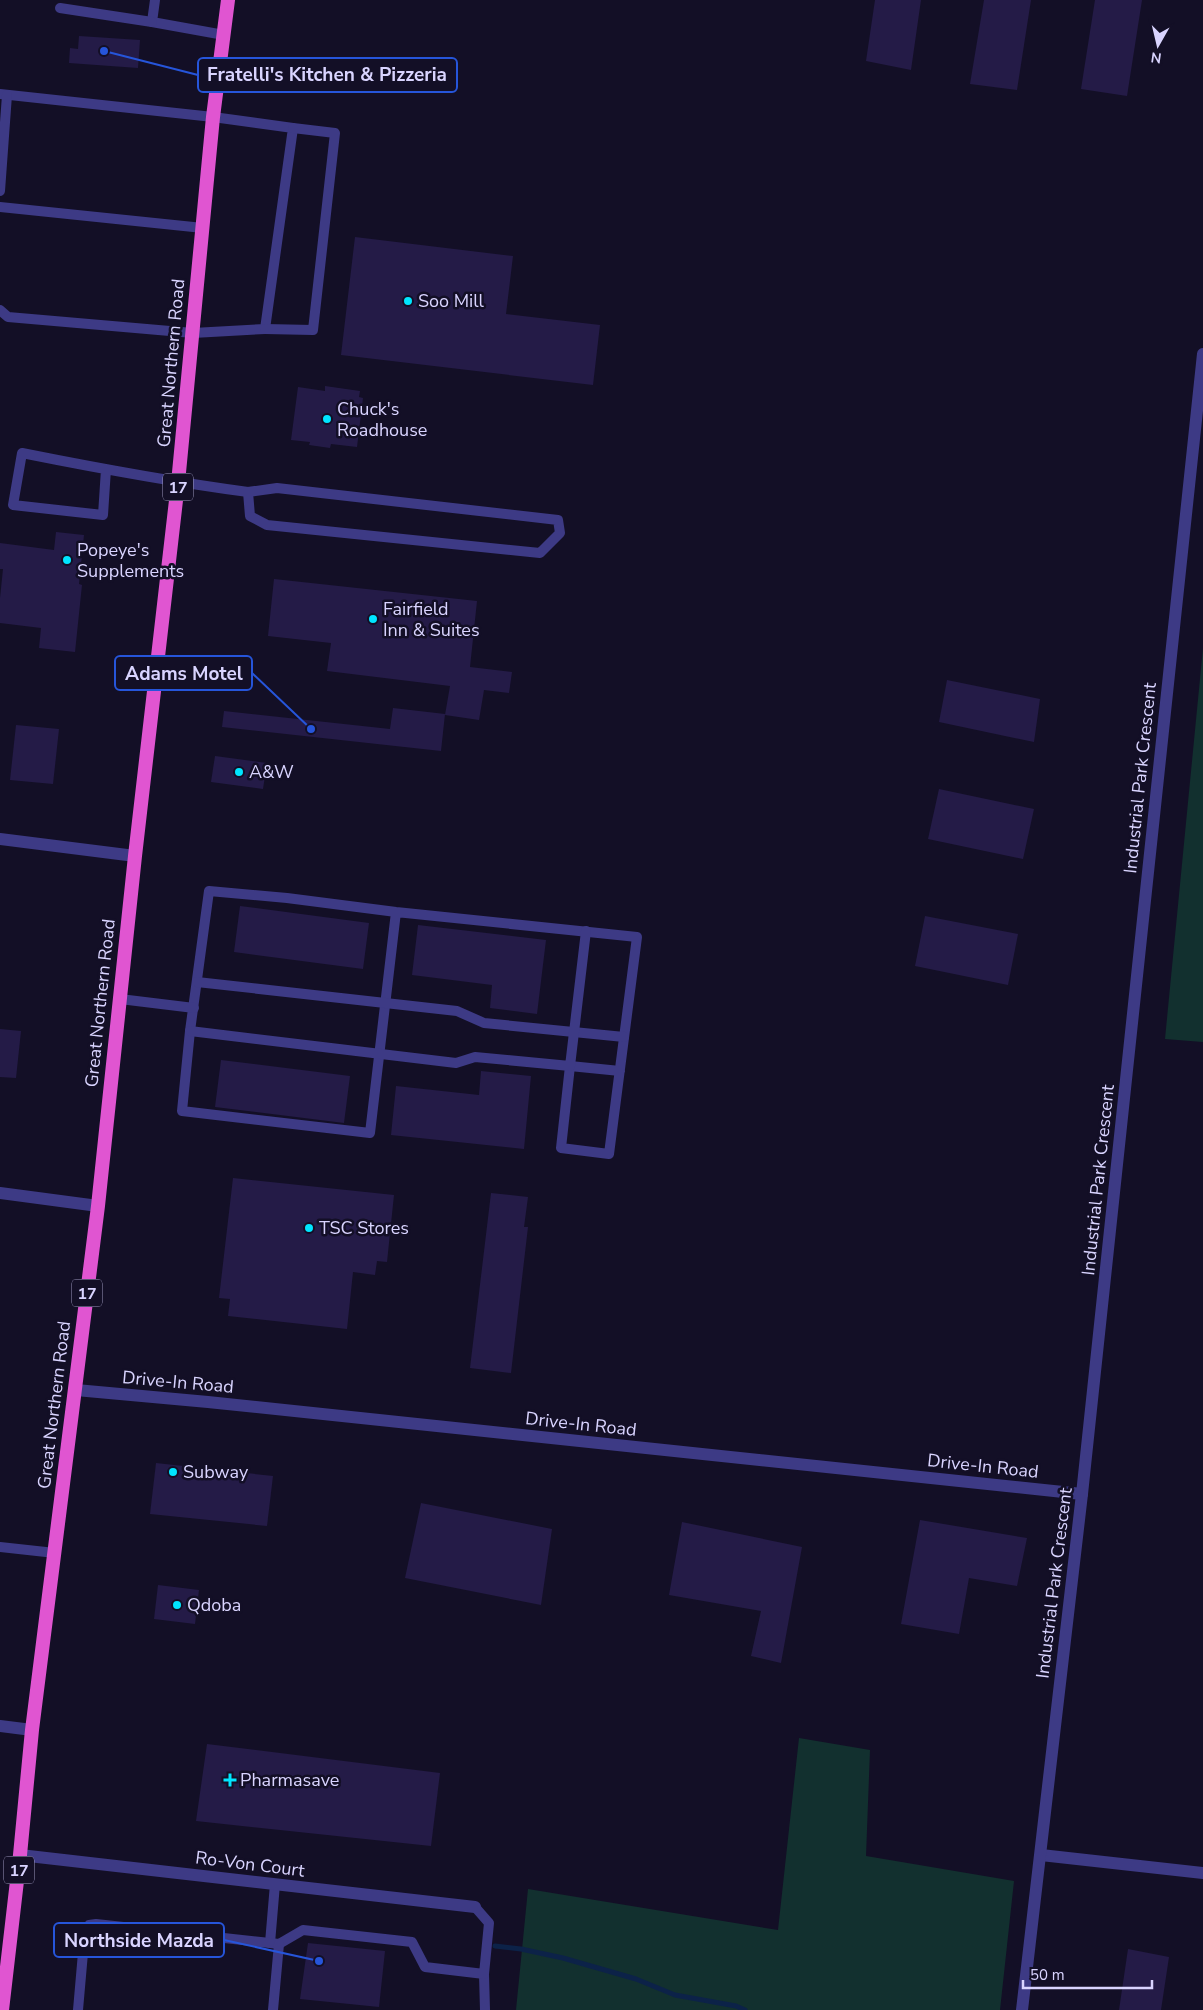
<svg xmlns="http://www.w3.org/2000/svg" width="1203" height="2010" font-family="'Nunito Sans',sans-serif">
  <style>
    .green { fill: #12302f }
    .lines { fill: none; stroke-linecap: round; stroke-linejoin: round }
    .stream { stroke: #0c2248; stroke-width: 5 }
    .building { fill: #241b47 }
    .service { stroke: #3d3a85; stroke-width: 10 }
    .minor { stroke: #3d3a85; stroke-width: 12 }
    .trunk { stroke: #e055d1; stroke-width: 14 }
    .poi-dot { fill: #00e5ff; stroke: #130f26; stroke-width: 2 }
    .labels { text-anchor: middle; stroke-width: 5; stroke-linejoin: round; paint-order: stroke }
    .shield { fill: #130f26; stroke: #9e99be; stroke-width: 1 }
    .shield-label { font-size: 16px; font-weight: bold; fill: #d9d4ff }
    .poi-label { font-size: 18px; fill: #d9d4ff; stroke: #130f26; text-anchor: start }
    .street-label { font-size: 18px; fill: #d9d4ff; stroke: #130f26 }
    .leader { fill: none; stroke: #2655da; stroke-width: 2 }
    .callout-dot { fill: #2655da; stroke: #130f26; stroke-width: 2 }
    .callout { fill: #130f26; stroke: #2655da; stroke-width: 2 }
    .callout-label { font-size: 19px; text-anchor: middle; font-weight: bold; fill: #d9d4ff }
  </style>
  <rect width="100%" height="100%" fill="#130f26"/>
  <g class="green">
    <polygon points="1203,648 1203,1042 1165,1039"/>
    <polygon points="799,1738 870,1750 866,1856 1014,1881 1000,2010 516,2010 528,1889 778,1930"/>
  </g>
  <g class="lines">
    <polyline class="stream" points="495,1946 521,1949 563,1958 636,1979 675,1995 736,2006 745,2010"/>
  </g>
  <g class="building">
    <polygon points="875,0 921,0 911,70 866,61"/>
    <polygon points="984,0 1031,0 1017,90 970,84"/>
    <polygon points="1095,0 1142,0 1127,96 1081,89"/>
    <polygon points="79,36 140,40 138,68 69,63 70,48 78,49"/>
    <polygon points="355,237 513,256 506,314 600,325 593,385 341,355"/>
    <polygon points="325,386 360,391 359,397 363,398 357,447 331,444 330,448 309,445 310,442 291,440 298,387 325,391"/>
    <polygon points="56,532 84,535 79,584 82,585 75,652 39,648 41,628 0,623 0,598 3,569 0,569 0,543 54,550"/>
    <polygon points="274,579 477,601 470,667 512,672 509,693 484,690 479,720 445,715 450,686 327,671 331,643 268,636"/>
    <polygon points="947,680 1040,699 1034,742 939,722"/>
    <polygon points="393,708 445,714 441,751 222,727 224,711 390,729"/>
    <polygon points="16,725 59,729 53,784 10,780"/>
    <polygon points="215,756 267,763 263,789 211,782"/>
    <polygon points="939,789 1034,809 1023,859 928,839"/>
    <polygon points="240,906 369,923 363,969 234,952"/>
    <polygon points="925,916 1018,934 1008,985 915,966"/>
    <polygon points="418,925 546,940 537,1014 490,1008 492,985 412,975"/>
    <polygon points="0,1029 21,1031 16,1078 0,1077"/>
    <polygon points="221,1060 350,1076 344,1123 215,1107"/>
    <polygon points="481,1071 531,1076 524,1149 391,1135 396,1086 479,1095"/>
    <polygon points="233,1178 394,1195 387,1262 377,1261 375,1275 353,1272 347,1329 228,1316 230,1299 219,1298"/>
    <polygon points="491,1193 528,1197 524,1227 528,1227 511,1373 470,1368"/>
    <polygon points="156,1463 273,1476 267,1526 150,1514"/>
    <polygon points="421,1503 552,1529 541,1605 405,1578"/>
    <polygon points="920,1520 1027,1538 1017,1586 969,1578 959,1634 901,1624"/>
    <polygon points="682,1522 802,1547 781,1663 751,1656 761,1611 669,1595"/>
    <polygon points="158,1585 199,1590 195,1624 154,1619"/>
    <polygon points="207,1744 440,1773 431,1846 196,1821"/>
    <polygon points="308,1943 385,1951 379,2007 300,1999"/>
    <polygon points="1128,1949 1169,1957 1161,2010 1119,2010"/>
  </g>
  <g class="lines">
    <g class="service">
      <polyline points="155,0 152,22 224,35"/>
      <polyline points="60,8 152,22"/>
      <polyline points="0,94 213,117 293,128 265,329 193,333 8,317 0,310"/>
      <polyline points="0,191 7,95"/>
      <polyline points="0,207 203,228"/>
      <polyline points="265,329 313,330 335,133 293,128"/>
      <path d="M106,469L103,515L13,505L22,453C97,468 172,482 248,492L250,516L267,525L540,553L560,533L558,520L277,488L248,492"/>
      <polyline points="396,912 370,1133 182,1111 190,1031 209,891 287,898 396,912 637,937 609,1154 561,1148 570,1066 620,1071"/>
      <polyline points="197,982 457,1011 484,1023 624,1037"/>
      <polyline points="120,999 194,1008"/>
      <polyline points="190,1031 456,1063 475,1057 570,1066 586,931"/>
      <polyline points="0,1547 55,1553"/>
      <polyline points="270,1943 275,1884"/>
      <polyline points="484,1974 485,2010"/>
      <polyline points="78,2010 85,1930 89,1925 96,1924 279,1944 303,1930 412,1942 425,1967 484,1974 489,1923 475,1907"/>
      <polyline points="273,2010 279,1944"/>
    </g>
    <g class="minor">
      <polyline points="0,839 135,856"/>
      <polyline points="0,1193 98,1206"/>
      <polyline points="76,1390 208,1402 1082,1494"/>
      <polyline points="0,1726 32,1730"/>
      <polyline points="20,1855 475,1907"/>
      <polyline points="1041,1855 1203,1873"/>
      <polyline points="1022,2010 1082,1494 1203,354"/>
    </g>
    <polyline class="trunk" points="2,2010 20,1855 32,1730 98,1206 135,856 178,483 213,117 228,0"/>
  </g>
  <g class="poi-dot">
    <circle cx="408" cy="301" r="5"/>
    <circle cx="327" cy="419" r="5"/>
    <circle cx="67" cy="560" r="5"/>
    <circle cx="373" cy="619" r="5"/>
    <circle cx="239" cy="772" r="5"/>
    <circle cx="309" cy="1228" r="5"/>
    <circle cx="173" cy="1472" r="5"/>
    <circle cx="177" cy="1605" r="5"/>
    <path d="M227.5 1772.5h5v5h5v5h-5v5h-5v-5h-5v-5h5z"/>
  </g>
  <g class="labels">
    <g class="shield">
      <rect x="163" y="473.5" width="30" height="27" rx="4"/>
      <rect x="72" y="1279.5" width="30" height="27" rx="4"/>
      <rect x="4" y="1856.5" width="30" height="27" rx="4"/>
    </g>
    <g class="shield-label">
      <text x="178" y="493">17</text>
      <text x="87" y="1299">17</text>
      <text x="19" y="1876">17</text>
    </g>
    <g class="poi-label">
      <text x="418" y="307">Soo Mill</text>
      <text x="337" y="415">Chuck's<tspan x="337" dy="21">Roadhouse</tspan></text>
      <text x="77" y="556">Popeye's<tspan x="77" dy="21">Supplements</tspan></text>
      <text x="383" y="615">Fairfield<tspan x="383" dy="21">Inn &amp; Suites</tspan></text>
      <text x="249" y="778">A&amp;W</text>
      <text x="319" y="1234">TSC Stores</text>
      <text x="183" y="1478">Subway</text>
      <text x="187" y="1611">Qdoba</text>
      <text x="240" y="1786">Pharmasave</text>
    </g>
    <g class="street-label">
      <text transform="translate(171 363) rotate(-85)" y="6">Great Northern Road</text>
      <text transform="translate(1140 778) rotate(-84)" y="6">Industrial Park Crescent</text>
      <text transform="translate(100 1003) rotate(-84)" y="6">Great Northern Road</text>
      <text transform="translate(1098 1180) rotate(-84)" y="6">Industrial Park Crescent</text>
      <text transform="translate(178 1382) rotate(5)" y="6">Drive-In Road</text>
      <text transform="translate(54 1405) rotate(-83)" y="6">Great Northern Road</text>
      <text transform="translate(581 1424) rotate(6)" y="6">Drive-In Road</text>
      <text transform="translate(983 1466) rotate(6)" y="6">Drive-In Road</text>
      <text transform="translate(1054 1583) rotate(-83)" y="6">Industrial Park Crescent</text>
      <text transform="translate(250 1864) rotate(7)" y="6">Ro-Von Court</text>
    </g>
  </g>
  <path class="leader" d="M104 51L198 75M311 729L252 673M319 1961L224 1940"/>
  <g class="callout-dot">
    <circle cx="104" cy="51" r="5"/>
    <circle cx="311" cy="729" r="5"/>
    <circle cx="319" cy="1961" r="5"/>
  </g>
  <g class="callout">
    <rect x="198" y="58" width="259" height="34" rx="5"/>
    <rect x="115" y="656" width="137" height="34" rx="5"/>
    <rect x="54" y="1923" width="170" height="34" rx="5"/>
  </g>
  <g class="callout-label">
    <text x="327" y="81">Fratelli's Kitchen &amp; Pizzeria</text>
    <text x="184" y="680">Adams Motel</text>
    <text x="139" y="1947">Northside Mazda</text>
  </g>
  <g transform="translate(1158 45) rotate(188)" stroke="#130f26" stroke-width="4" paint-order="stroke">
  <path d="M0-4L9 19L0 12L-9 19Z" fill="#d9d4ff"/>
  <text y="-8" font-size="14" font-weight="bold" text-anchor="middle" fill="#d9d4ff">N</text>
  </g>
  <path d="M1023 1980v8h129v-8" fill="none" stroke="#d9d4ff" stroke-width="2.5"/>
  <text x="1030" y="1980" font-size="15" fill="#d9d4ff" stroke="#130f26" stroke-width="4" paint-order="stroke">50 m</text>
</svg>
